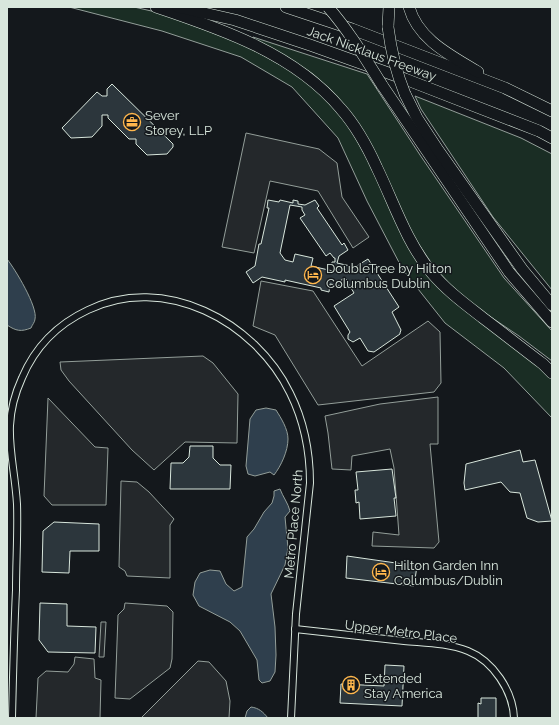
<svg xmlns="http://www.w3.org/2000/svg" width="559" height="725" font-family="Raleway,sans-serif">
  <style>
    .green { fill: #1a2d24; stroke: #939e99 }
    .parking { fill: #24282b; stroke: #939e99 }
    .water { fill: #2f3f4d; stroke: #939e99 }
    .building { fill: #2c363c; stroke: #d8e6dc; fill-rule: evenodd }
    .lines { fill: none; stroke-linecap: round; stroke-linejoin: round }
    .minor-casing { stroke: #d8e6dc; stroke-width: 8 }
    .motorway-casing { stroke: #d8e6dc; stroke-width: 12 }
    .minor { stroke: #14181c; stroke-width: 6 }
    .motorway { stroke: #14181c; stroke-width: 11 }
    .motorway-bridge-casing { stroke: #d8e6dc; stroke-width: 12; stroke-linecap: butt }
    .motorway-bridge { stroke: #14181c; stroke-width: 11 }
    .labels { text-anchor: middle; stroke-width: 3; stroke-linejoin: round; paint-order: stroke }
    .street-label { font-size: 13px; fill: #d8e6dc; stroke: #14181c }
    .poi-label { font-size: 13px; fill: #d8e6dc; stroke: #14181c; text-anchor: start }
  </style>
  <rect width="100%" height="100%" fill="#14181c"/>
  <g class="green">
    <polygon points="69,7 134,7 160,13 243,44 298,75 320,93 347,123 364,153 424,268 544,371 552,379 552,418 504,368 445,323 403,270 367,201 338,138 292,87 241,57 162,31"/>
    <polygon points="253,37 367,74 420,155 504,278 552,331 552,361 519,336 464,299 434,267 414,237 358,123 332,91 313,74 287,57 253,39"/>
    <polygon points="415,96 521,138 552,154 552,290 493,217 421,109"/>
  </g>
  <g class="parking">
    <polygon points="246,133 319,149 337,163 342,197 369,237 353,248 318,191 270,181 254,253 222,247"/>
    <polygon points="261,281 313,291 362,366 428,321 440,332 441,383 434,392 318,405 275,335 253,326"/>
    <polygon points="203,356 213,363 238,394 237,443 185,442 154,470 132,450 69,381 61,370 60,362"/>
    <polygon points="438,397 438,444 430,444 439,542 434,548 372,546 373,532 399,535 394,468 390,449 352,456 351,470 332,469 328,433 325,416 380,404"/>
    <polygon points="48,398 95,447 108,448 106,505 52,505 44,496"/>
    <polygon points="121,481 137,482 149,492 174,519 170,525 170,578 127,576 125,571 119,567"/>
    <polygon points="125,603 167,606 173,612 172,659 170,668 130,699 115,698 118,615 124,609"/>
    <polygon points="101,622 106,622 104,657 99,657"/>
    <polygon points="75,657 94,659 95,678 101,680 100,718 36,718 38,678 46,671 68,672 74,664"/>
    <polygon points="198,661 209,662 226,681 230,701 229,718 141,718"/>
  </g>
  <g class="water">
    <path d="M7,259C15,269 38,307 35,319C35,322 32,325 31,328C21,332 16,331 7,325Z"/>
    <path d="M266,408L276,410C281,418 288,429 288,439C288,451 281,466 274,475L270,472L255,476L248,474L246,466L250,419L256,410Z"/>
    <path d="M280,489C283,497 288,503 290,511L285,517L288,548L285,565L271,594L275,627L276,655L275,672L270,681L262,683L259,680L257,660L240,631L230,622L199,606L193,595L195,582L200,573L210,570L220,571L226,584L234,591L242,587L247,537L254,529L264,512L272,503L274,496V491Z"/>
    <path d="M251,707C259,708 263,712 268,718H245L247,711Z"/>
  </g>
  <g class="building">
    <polygon points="112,84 173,144 173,147 167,154 147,155 136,144 136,139 129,139 108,118 108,115 102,115 102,126 92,137 71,138 62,128 97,92 102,96 107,96 107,89"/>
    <path d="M268,200L279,202L280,200L293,203V200L298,201V204L305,205L315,200L319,206L317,208L342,245L344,243L348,250L339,256L337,263L355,267L368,259L399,307L392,312L401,330L400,333V334L374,352L368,351L360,338L353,342L348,339V335L350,332L334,306L354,293L346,279H342L341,286L330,284L329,292L321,290V288L285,280V282L262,277L253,283L246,272L255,266L259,244H261L269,208H267ZM290,205L302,207V210L305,215L300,218L326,256L330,253L334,258H335V262H332L331,265H334L333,271L311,266L313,258L295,254L293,262L285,260L280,253Z"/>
    <polygon points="190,446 213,446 213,458 220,465 231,465 230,489 170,489 171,463 183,463 189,457"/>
    <polygon points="520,450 523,462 535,460 552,521 538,522 527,518 520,493 510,492 501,482 465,490 464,483 466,464"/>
    <polygon points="392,469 396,498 394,498 396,516 360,519 359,502 356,503 355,490 358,490 356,472"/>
    <polygon points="54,522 99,524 99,551 70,551 69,573 42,572 43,531"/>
    <polygon points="347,556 417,566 414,586 346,578"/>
    <polygon points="40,603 67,604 67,626 96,627 95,653 48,652 39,640"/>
    <polygon points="385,665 404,666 402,706 340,703 341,684 384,686"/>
    <polygon points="481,698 496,698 496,718 478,718 478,703 481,704"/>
  </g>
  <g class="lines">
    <g class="minor-casing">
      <g id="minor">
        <path d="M295,629C331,633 368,637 404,641C425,643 448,643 468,651C493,661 513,691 514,718"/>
        <path d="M12,718C13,675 14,632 16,590C16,561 18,532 17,504C14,456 0,426 22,378C35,347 58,324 88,310C164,273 255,321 290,393C304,421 310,451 310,483L296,614L291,718"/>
      </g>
    </g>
    <g class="motorway-casing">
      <g id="motorway">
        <path d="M156,7C222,29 295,54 341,109C356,126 368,148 377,168C394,203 406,241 431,272C446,290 465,304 483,318C503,333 523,349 543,364L552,373"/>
        <polyline points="178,7 235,20 310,45 405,79 539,131 552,138"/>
        <polyline points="286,7 352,29 505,88 552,111"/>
        <path d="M409,7C418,40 452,56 478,72"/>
        <polyline points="388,27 389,7"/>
        <polyline points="382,85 509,272 552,322"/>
        <polyline points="405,94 417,118 438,150 522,269 552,305"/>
      </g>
    </g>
    <use href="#minor" class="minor"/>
    <use href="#motorway" class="motorway"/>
    <g class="motorway-bridge-casing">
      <g id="motorway-bridge">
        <path d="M328,7C349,31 365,58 382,85"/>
        <path d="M388,27C391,51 396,72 405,94"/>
      </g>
    </g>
    <use href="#motorway-bridge" class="motorway-bridge"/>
  </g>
  <defs>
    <g id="office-ring" transform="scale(0.9)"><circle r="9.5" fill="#14181c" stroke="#ffb74d" stroke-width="1.5"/><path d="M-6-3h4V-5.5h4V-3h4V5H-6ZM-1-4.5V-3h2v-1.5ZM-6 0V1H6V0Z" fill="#ffb74d"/></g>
    <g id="hotel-ring" transform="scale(0.9)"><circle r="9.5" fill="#14181c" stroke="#ffb74d" stroke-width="1.5"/><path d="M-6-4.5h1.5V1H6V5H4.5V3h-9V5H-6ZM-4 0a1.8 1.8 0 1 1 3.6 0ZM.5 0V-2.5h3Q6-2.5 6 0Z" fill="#ffb74d"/></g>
    <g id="building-ring" transform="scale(0.9)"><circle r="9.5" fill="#14181c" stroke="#ffb74d" stroke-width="1.5"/><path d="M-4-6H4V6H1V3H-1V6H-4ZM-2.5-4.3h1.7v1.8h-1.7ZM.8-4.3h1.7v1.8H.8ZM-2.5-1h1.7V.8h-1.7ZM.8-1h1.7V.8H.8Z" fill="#ffb74d"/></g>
  </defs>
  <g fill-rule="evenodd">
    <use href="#office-ring" x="132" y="122"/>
    <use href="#hotel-ring" x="313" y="275"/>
    <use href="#hotel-ring" x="381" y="572"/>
    <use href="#building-ring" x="351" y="685"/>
  </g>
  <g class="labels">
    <g class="street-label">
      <text transform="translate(372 53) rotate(20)" y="5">Jack Nicklaus Freeway</text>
      <text transform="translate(293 524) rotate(-85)" y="5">Metro Place North</text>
      <text transform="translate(401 631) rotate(7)" y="5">Upper Metro Place</text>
    </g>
    <g class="poi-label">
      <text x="145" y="120">Sever<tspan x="145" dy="15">Storey, LLP</tspan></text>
      <text x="326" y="273">DoubleTree by Hilton<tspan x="326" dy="15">Columbus Dublin</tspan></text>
      <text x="394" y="570">Hilton Garden Inn<tspan x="394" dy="15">Columbus/Dublin</tspan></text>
      <text x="364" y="683">Extended<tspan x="364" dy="15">Stay America</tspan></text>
    </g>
  </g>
  <rect width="559" height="725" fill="none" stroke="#d8e6dc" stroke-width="16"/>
</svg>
